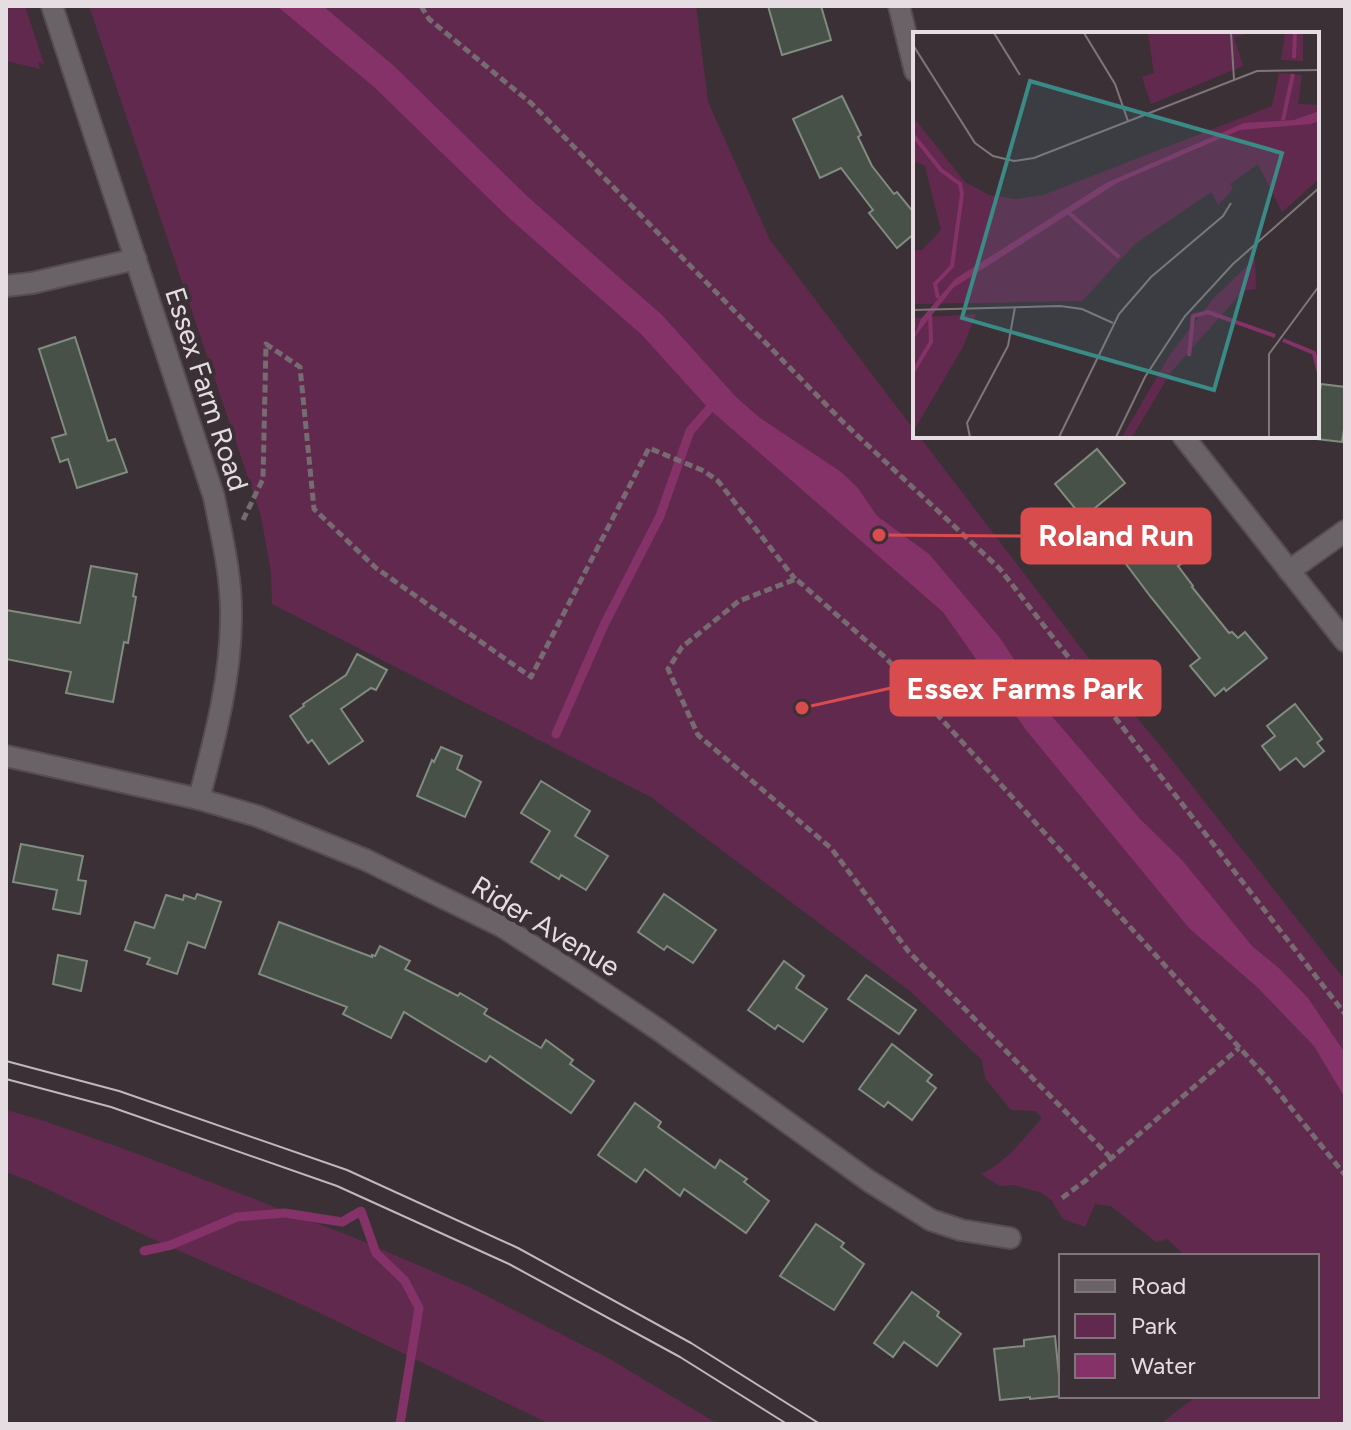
<svg xmlns="http://www.w3.org/2000/svg" width="1351" height="1430" font-family="Figtree,sans-serif">
  <style>
    .green { fill: #62294e }
    .water { fill: #843268 }
    .lines { fill: none; stroke-linecap: round; stroke-linejoin: round }
    .stream { stroke: #843268; stroke-width: 9 }
    .building { fill: #485147; stroke: #818c81; stroke-width: 2 }
    .street-casing { stroke: #574c52; stroke-width: 24 }
    .path { stroke: #766b71; stroke-width: 5; stroke-dasharray: 8 4; stroke-linecap: butt }
    .street { stroke: #696367; stroke-width: 20 }
    .tram { stroke: #c1b8bd; stroke-width: 2 }
    .labels { text-anchor: middle; stroke-width: 8; stroke-linejoin: round; paint-order: stroke }
    .street-label { font-size: 28px; fill: #e5dde1; stroke: #3c3037 }
    .inset-river { fill: none; stroke: #843268; stroke-width: 4 }
    .inset-road { fill: none; stroke: #80757b; stroke-width: 2 }
    .view { fill: #3a8b85; fill-opacity: 0.15; stroke: #3a8b85; stroke-width: 4 }
    .inset-edge { fill: none; stroke: #e5dde1; stroke-width: 4 }
    .leader { fill: none; stroke: #d94c4d; stroke-width: 3 }
    .callout-dot { fill: #d94c4d; stroke: #3c3037; stroke-width: 3 }
    .callout { fill: #d94c4d; stroke: #d94c4d; stroke-width: 3 }
    .callout-label { font-size: 30px; text-anchor: middle; font-weight: bold; fill: #fff }
  </style>
  <rect width="100%" height="100%" fill="#3c3037"/>
  <g class="green">
    <polygon points="6,6 25,6 44,64 38,62 40,69 6,61"/>
    <path d="M89,6H696L708,102L770,240L915,431V436H919L1100,673L1167,754L1345,980V1424H1160L1197,1396H1317V1256H1185L1168,1239L1156,1242L1111,1206L1095,1204L1085,1227L1063,1219L1052,1201L1042,1193L1014,1185L1000,1186L981,1174C1007,1162 1023,1139 1042,1118L1035,1111L1011,1110L985,1078L982,1060L910,991L651,797L272,604L271,572L261,516Z"/>
    <polygon points="6,1110 44,1121 130,1151 355,1238 471,1288 608,1358 718,1424 550,1424 303,1305 159,1242 30,1181 6,1172"/>
  </g>
  <polygon class="water" points="277,6 323,6 394,66 528,197 662,315 736,397 760,418 841,472 858,488 877,516 929,554 1000,638 1050,714 1141,820 1182,860 1252,946 1280,969 1308,998 1345,1053 1345,1098 1314,1046 1257,987 1189,928 1026,730 943,612 709,409 642,335 509,218 374,87"/>
  <g class="lines">
    <g class="stream">
      <polyline points="556,734 604,625 660,516 690,431 717,400"/>
      <polyline points="144,1251 171,1245 237,1217 285,1213 342,1222 361,1211 376,1253 405,1281 419,1308 400,1424"/>
    </g>
  </g>
  <g class="building">
    <polygon points="768,6 821,6 831,40 782,55"/>
    <polygon points="842,96 861,135 858,137 872,166 894,194 897,192 915,214 915,233 897,248 869,213 873,210 841,168 820,178 793,119"/>
    <polygon points="75,337 108,441 115,439 127,472 77,488 68,459 60,462 52,438 66,434 39,349"/>
    <polygon points="1321,384 1345,387 1345,423 1342,442 1317,439 1317,396 1319,396"/>
    <polygon points="1097,449 1125,483 1083,518 1055,484"/>
    <polygon points="1162,523 1184,551 1176,557 1181,564 1178,566 1193,586 1192,587 1229,633 1232,632 1238,638 1245,632 1267,658 1226,691 1224,688 1215,696 1190,666 1200,658 1150,596 1120,556"/>
    <polygon points="91,566 137,574 133,596 136,597 128,643 124,642 113,702 66,693 71,672 6,659 6,610 80,623"/>
    <polygon points="357,654 387,670 376,690 371,688 341,709 363,741 329,764 312,740 308,743 290,716 304,706 303,704 346,675"/>
    <polygon points="1295,704 1322,739 1317,743 1324,751 1304,767 1296,758 1280,770 1262,746 1275,736 1267,726"/>
    <polygon points="441,747 462,756 457,769 481,782 465,817 417,796 432,760 434,762"/>
    <polygon points="541,781 590,811 575,836 608,856 586,890 561,875 559,879 531,862 550,831 521,813"/>
    <polygon points="21,844 83,856 78,880 86,881 80,914 53,909 57,890 13,882"/>
    <polygon points="197,894 221,902 205,948 188,942 177,974 147,964 150,958 125,950 135,922 154,928 166,895 183,900 184,895 195,899"/>
    <polygon points="664,894 716,930 693,963 667,946 664,950 638,932"/>
    <polygon points="279,922 372,957 372,955 375,956 380,946 410,961 405,969 458,996 460,993 487,1009 484,1014 541,1048 546,1040 573,1060 570,1064 594,1081 571,1113 490,1056 486,1062 404,1012 391,1038 343,1014 347,1007 259,974"/>
    <polygon points="58,955 87,961 81,991 53,984"/>
    <polygon points="784,961 804,976 796,988 827,1009 803,1042 778,1025 775,1029 748,1010"/>
    <polygon points="866,975 916,1010 899,1034 848,999"/>
    <polygon points="892,1044 932,1075 927,1081 936,1088 912,1120 888,1102 884,1107 859,1089"/>
    <polygon points="635,1103 661,1122 658,1127 715,1168 720,1160 747,1179 744,1182 769,1201 746,1233 684,1189 680,1196 645,1169 636,1182 598,1155"/>
    <polygon points="816,1224 844,1243 841,1247 864,1264 834,1310 780,1276"/>
    <polygon points="912,1292 939,1312 937,1316 961,1334 937,1366 904,1342 893,1357 874,1343"/>
    <polygon points="1055,1336 1061,1396 1030,1399 1030,1397 1000,1400 994,1349 1024,1346 1024,1340"/>
  </g>
  <g class="lines">
    <g class="street-casing">
      <g id="street">
        <path d="M52,6L214,497C222,537 232,578 231,618C231,679 214,741 199,799"/>
        <polyline points="899,6 915,71"/>
        <polyline points="6,286 32,283 136,259"/>
        <polyline points="1183,436 1345,641"/>
        <polyline points="1289,571 1345,531"/>
        <polyline points="6,756 199,799 257,816 366,860 417,885 503,927 577,975 659,1030 869,1181 931,1220 961,1230 1010,1238"/>
      </g>
    </g>
    <g class="path">
      <polyline points="421,6 429,19 532,104 844,423 1000,569 1345,1014"/>
      <polyline points="243,520 263,479 266,344 300,367 314,509 376,568 531,677 649,448 704,471 718,481 795,579"/>
      <polyline points="1111,1158 909,952 831,848 698,735 668,669 682,647 739,601 796,579 886,658 1267,1078 1345,1175"/>
      <polyline points="1062,1198 1085,1181 1239,1048"/>
    </g>
    <use href="#street" class="street"/>
    <g class="tram">
      <polyline points="6,1061 119,1091 347,1170 518,1248 691,1343 820,1424"/>
      <polyline points="6,1079 111,1107 337,1186 509,1264 680,1357 787,1424"/>
    </g>
  </g>
  <g class="labels">
    <g class="street-label">
      <text transform="translate(207 389) rotate(72)" y="10">Essex Farm Road</text>
      <text transform="translate(546 926) rotate(31)" y="10">Rider Avenue</text>
    </g>
  </g>
  <g transform="translate(913 32)">
    <rect width="406" height="406" fill="#3c3037"/>
    <path d="M235,1H337L321,5L330,34L238,72L229,45L241,41ZM372,1H390V29L368,28ZM366,41L389,43L385,72L406,73V147L369,180L345,132L317,152L320,157L305,173L298,160L222,212L169,269L0,272V218H9L28,198L12,134L1,129L0,85L52,150L76,163L103,167L130,163L359,74ZM342,226L343,257L330,259L258,340L219,405H209L258,321L299,268ZM63,282L50,315L0,400V286Z" fill="#62294e"/>
    <path d="M406,79V89L398,92L327,98L204,151L40,256L0,307L8,287L42,247L193,151L331,91L381,88Z" fill="#843268"/>
    <path class="inset-river" d="M381,26L382,1M370,88L380,42M0,103L28,138L47,152L49,162L39,234L22,252L25,266M156,181L206,225M370,308L401,321L406,341M276,324L280,284L295,280L362,304M0,340L18,310L17,280"/>
    <path class="inset-road" d="M81,1L107,43M171,1L202,52L215,89M318,1L321,47M0,13L62,111L80,124L101,129L121,126L344,39L406,38M0,278L147,274L169,277L200,291M57,405L54,391L95,314L102,275M146,405L206,282L238,245L310,184L318,171M203,405L232,345L272,284L320,232L406,156M356,405V322L406,254"/>
    <path class="view" d="M117,49L369,121L301,358L49,286Z"/>
    <rect width="406" height="406" class="inset-edge"/>
  </g>
  <path class="leader" d="M879 535L1022 536M802 708L891 688"/>
  <g class="callout-dot">
    <circle cx="879" cy="535" r="8"/>
    <circle cx="802" cy="708" r="8"/>
  </g>
  <g class="callout">
    <rect x="1022" y="509" width="188" height="54" rx="8"/>
    <rect x="891" y="661" width="269" height="54" rx="8"/>
  </g>
  <g class="callout-label">
    <text x="1116" y="546">Roland Run</text>
    <text x="1025" y="699">Essex Farms Park</text>
  </g>
  <rect width="1351" height="1430" fill="none" stroke="#e5dde1" stroke-width="16"/>
  <rect x="1059" y="1254" width="260" height="144" fill="#3c3037" stroke="#80757b" stroke-width="2"/>
  <rect x="1075" y="1280" width="40" height="12" fill="#696367" stroke="#80757b" stroke-width="2"/>
  <text x="1131" y="1294" font-size="24" fill="#e5dde1">Road</text>
  <rect x="1075" y="1314" width="40" height="24" fill="#62294e" stroke="#80757b" stroke-width="2"/>
  <text x="1131" y="1334" font-size="24" fill="#e5dde1">Park</text>
  <rect x="1075" y="1354" width="40" height="24" fill="#843268" stroke="#80757b" stroke-width="2"/>
  <text x="1131" y="1374" font-size="24" fill="#e5dde1">Water</text>
</svg>
